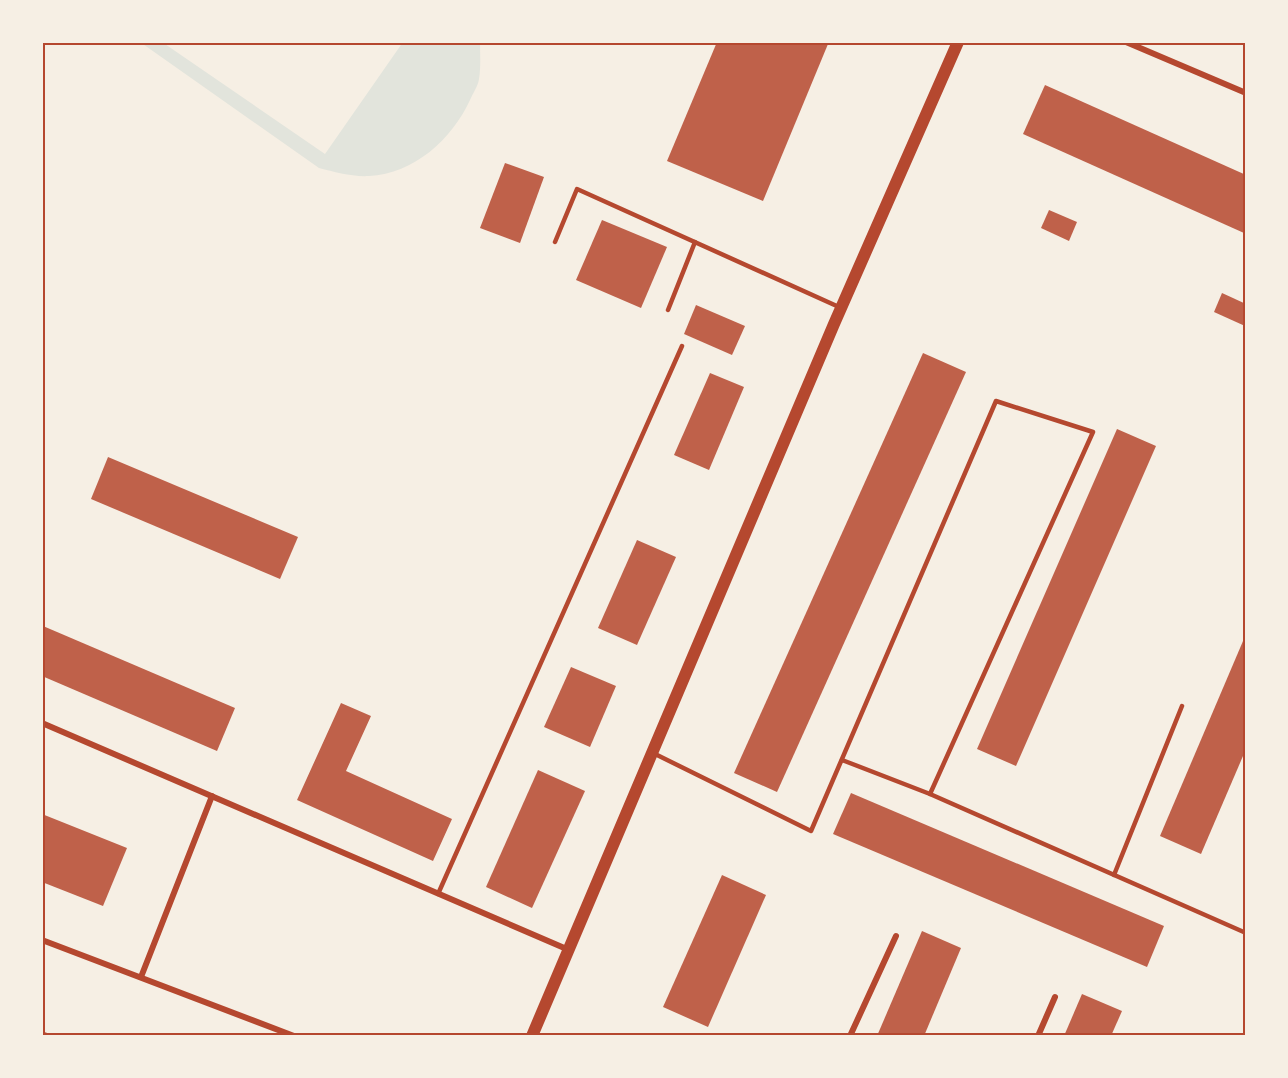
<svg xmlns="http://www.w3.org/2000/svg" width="1288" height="1078" font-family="'Nunito Sans',sans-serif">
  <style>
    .green { fill: #e2e4dc }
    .building { fill: #bf614a }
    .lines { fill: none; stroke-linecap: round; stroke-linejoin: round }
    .service { stroke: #b5482f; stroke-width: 4.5 }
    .minor { stroke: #b5482f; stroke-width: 6 }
    .secondary { stroke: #b5482f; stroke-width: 12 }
    .neatline { fill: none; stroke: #b5482f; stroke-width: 2 }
  </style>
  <rect width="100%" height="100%" fill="#f6efe4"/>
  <path class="green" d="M140,42H162L325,154L403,42H480C480,54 481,67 479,79C478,86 473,93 470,100C452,139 414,174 369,176C352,177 335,172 319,168Z"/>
  <g class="building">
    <polygon points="717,42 822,42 828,44 763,201 667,161"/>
    <polygon points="1045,85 1246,175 1246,229 1244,233 1023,134"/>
    <polygon points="505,163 544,177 520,243 480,228"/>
    <polygon points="1049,210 1077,222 1069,241 1041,228"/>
    <polygon points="602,220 667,247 641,308 576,280"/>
    <polygon points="1222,293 1246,304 1245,326 1214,312"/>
    <polygon points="696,305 745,326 732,355 684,334"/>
    <polygon points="923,353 966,372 777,792 734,773"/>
    <polygon points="710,373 744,387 709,470 674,455"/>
    <polygon points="1117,429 1156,446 1016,766 977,749"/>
    <polygon points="108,457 298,537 280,579 91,499"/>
    <polygon points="637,540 676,557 637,645 598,628"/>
    <polygon points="43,626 235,708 217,751 42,676"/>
    <polygon points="1246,634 1246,749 1201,854 1160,836"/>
    <polygon points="571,667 616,686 590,747 544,727"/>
    <polygon points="341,703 371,716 346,771 452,819 433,861 297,800"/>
    <polygon points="538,770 585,791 532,908 486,887"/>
    <polygon points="851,793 1164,926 1147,967 833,834"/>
    <polygon points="42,814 127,848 103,906 42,882"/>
    <polygon points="722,875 766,895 708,1027 663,1007"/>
    <polygon points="922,931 961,948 924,1036 877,1036"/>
    <polygon points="1082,994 1122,1011 1111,1036 1064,1036"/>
    <polygon points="42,1031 55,1036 42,1036"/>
  </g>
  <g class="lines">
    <g class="service">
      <polyline points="555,242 577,189 839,307"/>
      <polyline points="668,310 695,242"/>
      <polyline points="653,753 811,831 996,401 1093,432 930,794 1246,933"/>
      <polyline points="842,760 930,794"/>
      <polyline points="1114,875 1182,706"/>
      <polyline points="438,894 682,346"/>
    </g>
    <g class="minor">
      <polyline points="1126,42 1246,93"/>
      <polyline points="42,723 569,950"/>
      <polyline points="42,940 294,1036"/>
      <polyline points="141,977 212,796"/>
      <polyline points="850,1036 896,936"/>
      <polyline points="1038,1036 1055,997"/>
    </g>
    <polyline class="secondary" points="532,1036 834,324 958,42"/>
  </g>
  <rect width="1288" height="1078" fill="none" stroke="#f6efe4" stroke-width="87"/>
  <rect x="44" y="44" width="1200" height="990" class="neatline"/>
</svg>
